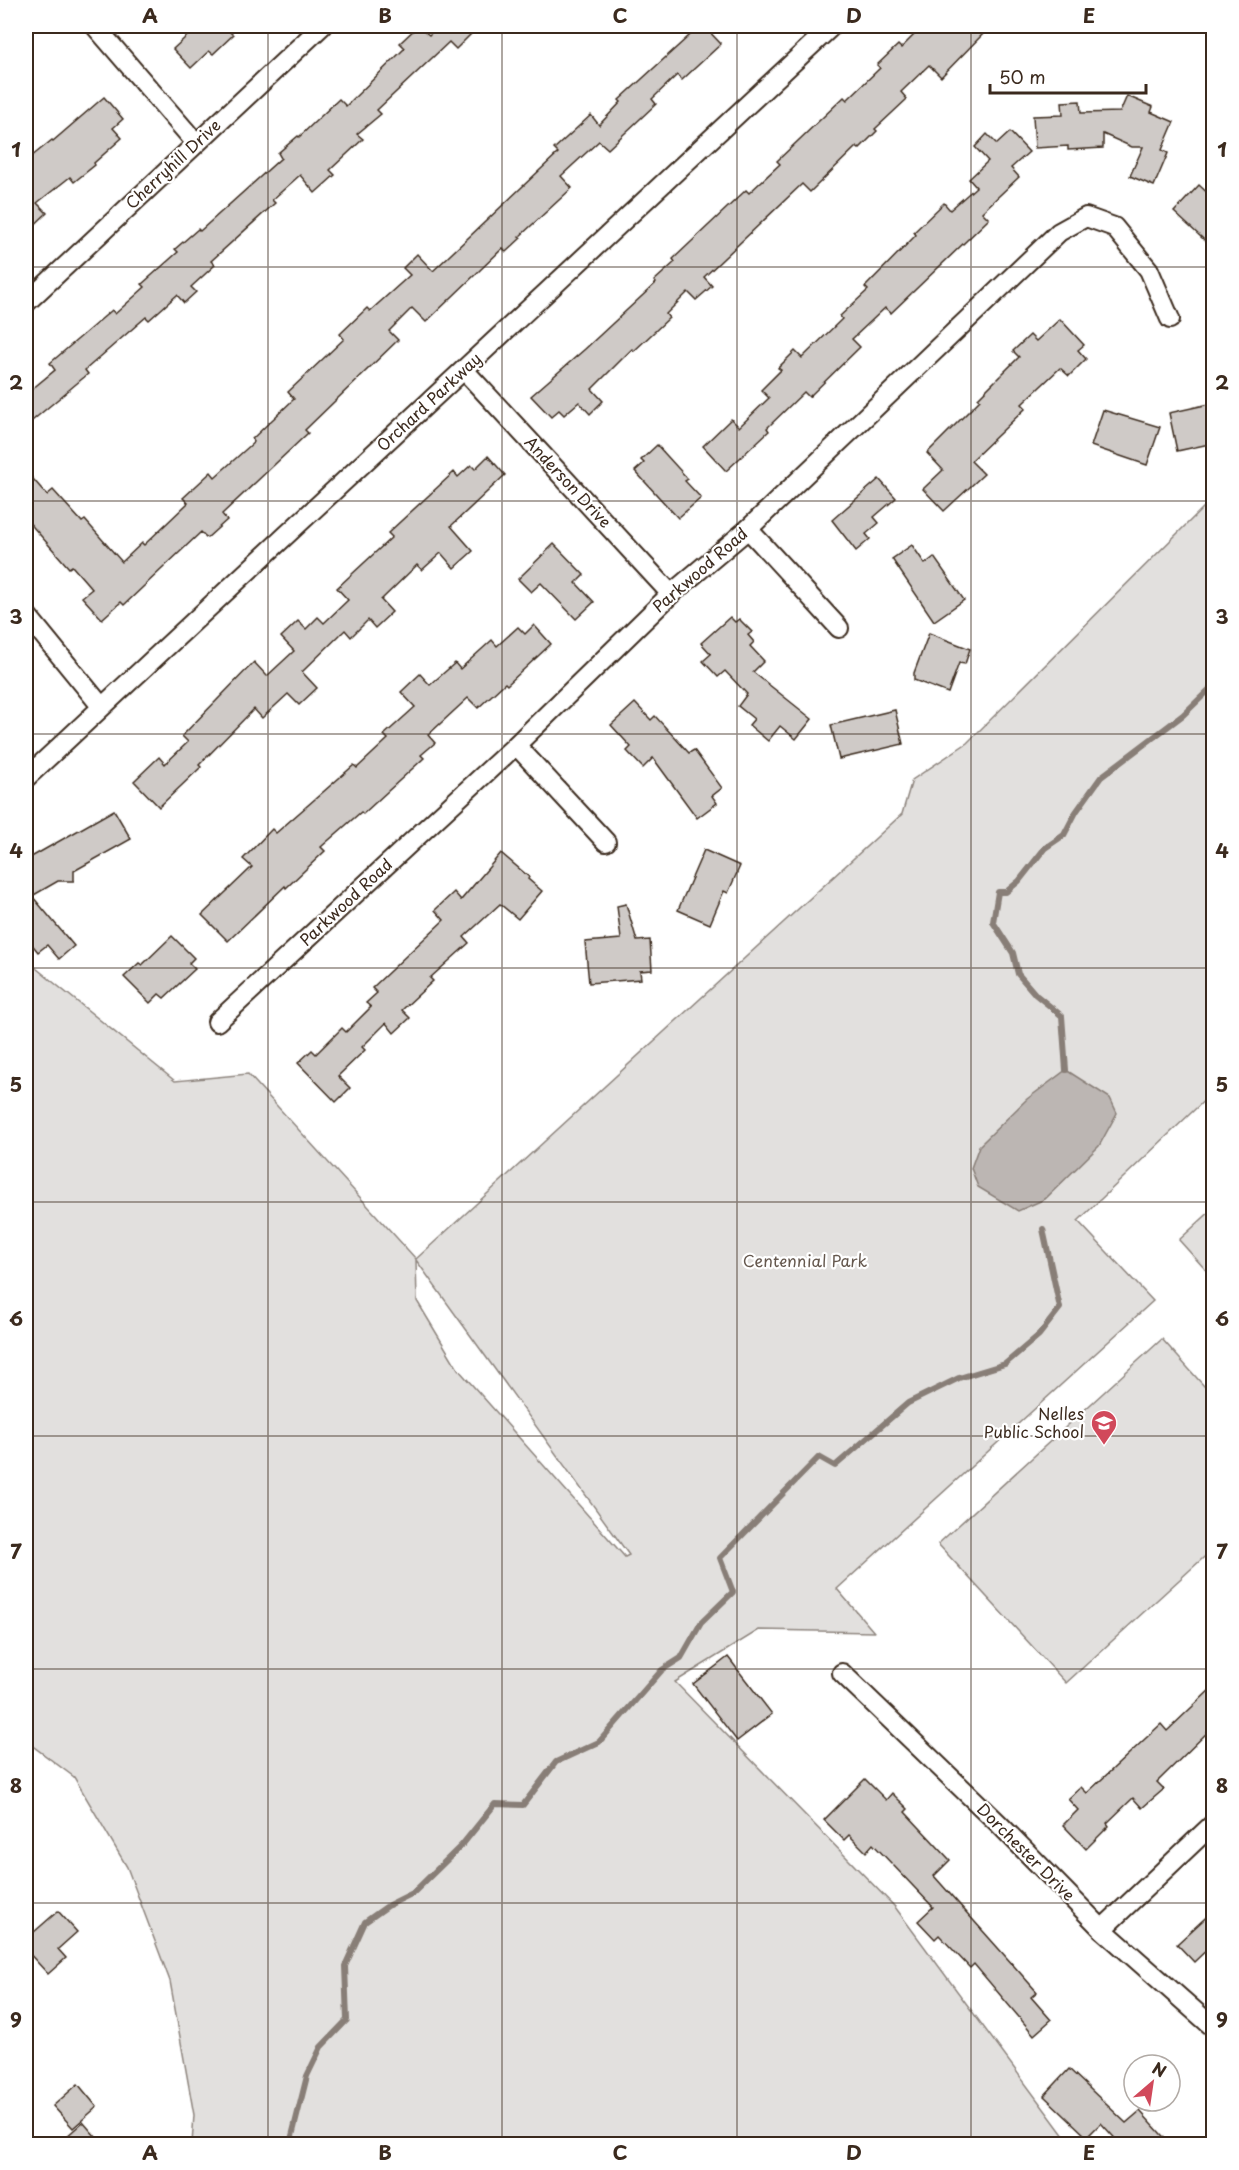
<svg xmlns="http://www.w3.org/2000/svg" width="1239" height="2170" font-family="'Playpen Sans',sans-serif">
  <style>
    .green { fill: #e2e0de; stroke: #8e857e; stroke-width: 1.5; fill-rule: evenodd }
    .water { fill: #bcb6b3; stroke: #887e77; stroke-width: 1.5 }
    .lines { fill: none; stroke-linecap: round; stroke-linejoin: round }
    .stream { stroke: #887e77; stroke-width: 6 }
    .building { fill: #cfcac7; stroke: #3b2a1e; stroke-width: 1.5 }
    .minor-casing { stroke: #3b2a1e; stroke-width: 22 }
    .minor { stroke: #fff; stroke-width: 18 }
    .grid { fill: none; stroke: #3b2a1e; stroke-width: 1.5; stroke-opacity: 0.55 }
    .labels { text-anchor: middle; stroke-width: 4.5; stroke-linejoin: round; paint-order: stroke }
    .street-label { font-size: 16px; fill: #3b2a1e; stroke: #fff }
    .park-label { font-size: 16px; fill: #65584e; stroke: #fff }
    .poi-label { font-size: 16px; fill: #3b2a1e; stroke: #fff; text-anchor: end }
    .neatline { fill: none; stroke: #3b2a1e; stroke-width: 2 }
    .grid-label { font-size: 20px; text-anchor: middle; font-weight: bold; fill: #3b2a1e }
  </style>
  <rect width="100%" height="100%" fill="#fff"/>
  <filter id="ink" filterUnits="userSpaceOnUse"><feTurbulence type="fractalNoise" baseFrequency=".0167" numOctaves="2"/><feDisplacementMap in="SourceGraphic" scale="12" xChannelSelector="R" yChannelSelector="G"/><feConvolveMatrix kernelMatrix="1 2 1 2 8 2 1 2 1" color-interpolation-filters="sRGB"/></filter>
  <g filter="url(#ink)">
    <g class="green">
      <path d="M1213,498V1092L1078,1221L1153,1301L837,1589L874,1632L759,1630L675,1682L895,1907L1070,2144H192L194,2115L170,1981L127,1867L74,1777L26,1741V960L175,1081L248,1074L416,1259L902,814L912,780L967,743ZM416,1260L629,1555L625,1557L458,1369L417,1301Z"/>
      <polygon points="1213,1209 1213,1278 1179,1240"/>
      <polygon points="1162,1339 1213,1396 1213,1549 1066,1683 938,1544"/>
    </g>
    <polygon class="water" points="1066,1070 1110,1098 1117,1113 1099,1146 1045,1199 1018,1211 978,1187 971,1168 979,1146 1027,1099"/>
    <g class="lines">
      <g class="stream">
        <polyline points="1066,1070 1062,1016 1036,995 1018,974 1013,953 993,922 998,892 1006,892 1019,881 1045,848 1064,835 1076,812 1101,777 1183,715 1214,685"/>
        <polyline points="290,2144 307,2076 321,2047 347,2020 345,1966 365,1922 389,1905 413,1893 462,1845 495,1804 523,1805 556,1762 599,1742 662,1670 681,1658 701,1623 733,1592 720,1558 819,1457 835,1466 908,1403 959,1378 1005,1364 1039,1335 1060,1308 1043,1229"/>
      </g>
    </g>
    <g class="building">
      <polygon points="198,26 224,26 233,35 213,54 209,51 191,68 173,49"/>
      <polygon points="418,26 429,35 436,28 434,26 479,26 456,49 449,42 377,110 381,114 357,134 363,139 330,170 335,175 315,193 300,175 272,200 275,203 211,261 215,265 191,287 196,292 184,303 177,295 149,320 146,317 85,370 88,374 26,426 26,394 55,370 50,363 112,310 115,314 145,287 142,284 178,252 175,249 198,229 200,231 281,158 278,153 298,136 299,137 339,99 346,106 405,48 400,43"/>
      <polygon points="700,26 704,26 721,44 682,80 677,75 652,99 656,104 608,149 599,141 561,176 572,188 519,237 521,238 506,252 503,248 426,322 412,308 389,331 398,340 305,430 308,433 222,514 227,520 207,538 201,532 124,605 121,602 102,619 82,597 92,589 72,566 69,568 26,519 26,471 47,495 53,490 82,522 85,520 122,562 142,543 144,545 188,503 183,498 211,472 215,477 254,442 252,439 294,399 288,392 344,339 340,334 367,308 370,311 410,275 403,268 417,254 433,271 558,153 554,149 591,115 599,125 621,102 619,100"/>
      <polygon points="933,26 975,26 983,34 941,77 929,65 901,92 907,99 875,129 877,131 859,149 856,147 810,192 802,184 704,277 712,286 696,300 688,292 666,314 669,318 634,351 632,349 592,389 603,401 590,414 579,402 564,415 559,410 551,417 531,396 585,349 656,283 654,281 675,262 673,259 746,190 749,193 780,164 777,161 844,97 847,100 880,68 877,65 898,45 901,48 919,30 924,34"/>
      <polygon points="1127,96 1153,107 1151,112 1174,122 1162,150 1168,153 1154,186 1130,176 1143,147 1132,147 1103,134 1103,148 1068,150 1068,146 1035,148 1033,116 1063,115 1062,102 1080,101 1081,113 1120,112"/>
      <polygon points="104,97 123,119 113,128 122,138 94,163 95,165 74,182 70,177 37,203 47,213 26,233 26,161 52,140 53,141"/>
      <polygon points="1010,132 1029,152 1011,168 1019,177 982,212 989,219 891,313 885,308 852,339 860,347 809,397 804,392 767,428 769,431 726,471 703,446 731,419 739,427 769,398 761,390 781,370 778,368 795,351 802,358 842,319 840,316 868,290 865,287 916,235 914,232 944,203 950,210 976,187 969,179 988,161 975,147 987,134 997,144"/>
      <polygon points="1199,185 1214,199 1214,249 1174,212"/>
      <polygon points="1060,319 1084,345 1078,350 1086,359 1069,376 1060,368 1022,404 1026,408 971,461 984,474 944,511 923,489 943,470 927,453 980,400 978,398 1019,357 1013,351 1030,335 1036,341"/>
      <polygon points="1214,403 1214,443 1177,451 1169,413"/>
      <polygon points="1103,410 1160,427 1147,465 1091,446"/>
      <polygon points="657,445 688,479 685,481 701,498 678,518 635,471 644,463 641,460"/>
      <polygon points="488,456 505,475 451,526 473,551 454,568 441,553 422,570 417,565 381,600 392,612 375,628 368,620 351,637 345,630 302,672 317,688 299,705 288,694 262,718 254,709 199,765 201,767 159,807 134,781 159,757 165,764 188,742 182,736 254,662 267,676 294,651 281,637 298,621 306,629 318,617 324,623 348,600 337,588 392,537 388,533 454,472 458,477 471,465 475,469"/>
      <polygon points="879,479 896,498 874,517 879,523 866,534 870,539 856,551 832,520"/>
      <polygon points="554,544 584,575 576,583 594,602 576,619 541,583 531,592 518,579"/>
      <polygon points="912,545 925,564 934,557 964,600 934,621 892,559"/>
      <polygon points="730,617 735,622 739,619 752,632 748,635 754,642 750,646 764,661 753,672 812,719 796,739 780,726 768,741 749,725 754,719 738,706 747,694 725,671 718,677 703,661 711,654 701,643"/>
      <polygon points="534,625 551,644 507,685 505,683 478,708 468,698 428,735 435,743 421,755 424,758 363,814 361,812 321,847 325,851 286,888 285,886 228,941 202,915 252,867 243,859 272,829 276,833 354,765 357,768 388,739 384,735 415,707 401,692 420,674 430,685 455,663 460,669 492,640 497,646 518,627 525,634"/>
      <polygon points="929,633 970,649 965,664 959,663 948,693 914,680 914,673"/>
      <polygon points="635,703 651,720 655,716 689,753 694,750 722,788 712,796 717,803 697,818 653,758 643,768 627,751 631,747 611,725"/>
      <polygon points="895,710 903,744 839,759 831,725"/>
      <polygon points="114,810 131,839 74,871 74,881 58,881 32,896 74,946 59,959 47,945 38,952 26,937 26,860"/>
      <polygon points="704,850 740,866 728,893 724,891 710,924 678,910"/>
      <polygon points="501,853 529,877 528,879 542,891 518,919 500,904 464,937 469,943 430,978 433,981 402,1010 410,1018 394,1033 386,1023 362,1047 365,1050 338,1076 350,1088 336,1102 298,1063 312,1050 316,1054 342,1028 346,1032 371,1007 366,1003 377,993 372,988 444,920 435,910 454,892 461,900"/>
      <polygon points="626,904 637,941 650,940 652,970 640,971 641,979 589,983 585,942 621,939 617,906"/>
      <polygon points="172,936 194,958 189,963 195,969 164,998 159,994 150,1003 124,977 139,963 142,965"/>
      <polygon points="728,1657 772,1714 737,1741 693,1684"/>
      <polygon points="1214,1686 1214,1726 1157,1782 1164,1789 1142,1808 1133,1798 1107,1823 1109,1826 1086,1849 1063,1825 1078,1810 1068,1799 1081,1787 1087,1793 1161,1724 1167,1731"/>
      <polygon points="865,1779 886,1800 892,1793 908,1809 905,1812 950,1860 934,1876 1037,1992 1031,1997 1051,2020 1034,2035 974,1964 970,1968 939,1935 935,1939 918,1921 933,1907 873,1844 866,1852 849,1835 844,1840 824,1820"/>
      <polygon points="1214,1910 1214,1943 1194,1962 1177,1944"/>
      <polygon points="58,1911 77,1932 58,1949 66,1958 48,1974 26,1950 26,1939"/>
      <polygon points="1069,2069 1126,2123 1140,2111 1171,2145 1121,2145 1101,2123 1087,2137 1044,2096"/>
      <polygon points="78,2084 97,2107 73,2128 53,2106"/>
      <polygon points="83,2122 103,2145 57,2145"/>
    </g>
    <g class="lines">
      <g class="minor-casing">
        <g id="minor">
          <polyline points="95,26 196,143"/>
          <polyline points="26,303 322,26"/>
          <polyline points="464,370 671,594"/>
          <polyline points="748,529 839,628"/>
          <polyline points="26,614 101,706"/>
          <polyline points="516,745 606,842"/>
          <polyline points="26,778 832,26"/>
          <polyline points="217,1022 516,745 671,594 748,529 1059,232 1086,217 1114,227 1149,270 1170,319"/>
          <polyline points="842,1673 999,1824 1102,1929 1214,2028"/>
          <polyline points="1102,1929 1214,1823"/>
        </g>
      </g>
      <use href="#minor" class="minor"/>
    </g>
  </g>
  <path class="grid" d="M268,26V2144M502,26V2144M737,26V2144M971,26V2144M26,267H1214M26,501H1214M26,734H1214M26,968H1214M26,1202H1214M26,1436H1214M26,1669H1214M26,1903H1214"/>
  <defs>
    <g id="school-pin" transform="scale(1.35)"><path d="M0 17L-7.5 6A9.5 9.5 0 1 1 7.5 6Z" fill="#d1495b" stroke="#fff"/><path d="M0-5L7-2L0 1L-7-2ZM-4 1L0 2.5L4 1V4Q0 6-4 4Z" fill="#fff"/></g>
  </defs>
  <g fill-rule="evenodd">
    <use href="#school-pin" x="1104" y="1423"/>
  </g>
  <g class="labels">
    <g class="street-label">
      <text transform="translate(173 164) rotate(-43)" y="6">Cherryhill Drive</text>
      <text transform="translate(429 402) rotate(-43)" y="6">Orchard Parkway</text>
      <text transform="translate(568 482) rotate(47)" y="6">Anderson Drive</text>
      <text transform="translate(700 570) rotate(-41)" y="6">Parkwood Road</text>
      <text transform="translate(346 902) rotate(-43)" y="6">Parkwood Road</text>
      <text transform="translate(1026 1852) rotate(45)" y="6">Dorchester Drive</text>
    </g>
    <g class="park-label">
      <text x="805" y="1267">Centennial Park</text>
    </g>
    <g class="poi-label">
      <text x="1084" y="1420">Nelles<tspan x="1084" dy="18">Public School</tspan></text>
    </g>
  </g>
  <rect width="1239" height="2170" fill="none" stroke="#fff" stroke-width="66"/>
  <g transform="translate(1152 2083) rotate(29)"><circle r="28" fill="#ffffff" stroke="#b1aaa5" stroke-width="1.5"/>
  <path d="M0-4.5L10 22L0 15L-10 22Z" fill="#d1495b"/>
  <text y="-9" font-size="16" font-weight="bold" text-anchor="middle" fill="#3b2a1e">N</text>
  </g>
  <path d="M990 84v9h156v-9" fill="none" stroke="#3b2a1e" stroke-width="3"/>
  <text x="999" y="84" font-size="18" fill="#3b2a1e" stroke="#ffffff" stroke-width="4.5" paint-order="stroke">50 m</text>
  <rect x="33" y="33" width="1173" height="2104" class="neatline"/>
  <g class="grid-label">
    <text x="150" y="23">A</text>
    <text x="385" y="23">B</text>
    <text x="620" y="23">C</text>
    <text x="854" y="23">D</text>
    <text x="1089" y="23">E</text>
    <text x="16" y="157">1</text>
    <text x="1222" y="157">1</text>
    <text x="16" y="390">2</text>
    <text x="1222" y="390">2</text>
    <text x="16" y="624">3</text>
    <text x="1222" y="624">3</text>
    <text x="16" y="858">4</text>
    <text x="1222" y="858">4</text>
    <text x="16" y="1092">5</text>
    <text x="1222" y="1092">5</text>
    <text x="16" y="1326">6</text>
    <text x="1222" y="1326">6</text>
    <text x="16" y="1559">7</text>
    <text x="1222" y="1559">7</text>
    <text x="16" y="1793">8</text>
    <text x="1222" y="1793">8</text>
    <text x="16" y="2027">9</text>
    <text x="1222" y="2027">9</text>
    <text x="150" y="2160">A</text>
    <text x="385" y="2160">B</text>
    <text x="620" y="2160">C</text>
    <text x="854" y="2160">D</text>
    <text x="1089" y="2160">E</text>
  </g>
</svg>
